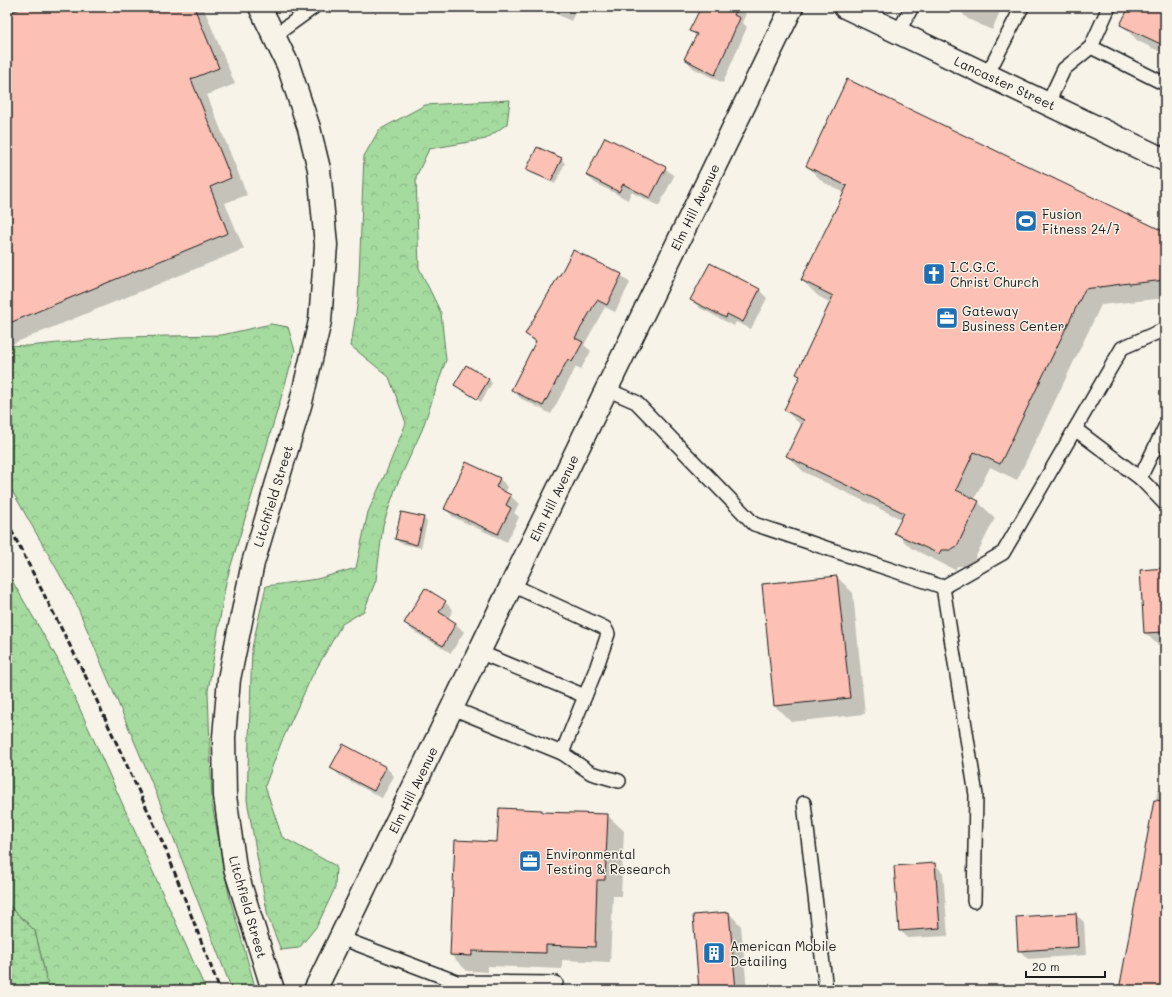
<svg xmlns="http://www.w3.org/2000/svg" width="1172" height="997" font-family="Mali,sans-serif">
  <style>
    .forest { fill: url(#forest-crowns); stroke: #607c5e }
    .wetland { fill: url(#wetland-marsh); stroke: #607c5e }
    .shadow { fill: #0003 }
    .building { fill: #fcc1b4; stroke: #1c1c1c }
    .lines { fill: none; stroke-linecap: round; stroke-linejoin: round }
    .service-casing { stroke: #1c1c1c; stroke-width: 16 }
    .minor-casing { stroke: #1c1c1c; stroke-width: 25 }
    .secondary-casing { stroke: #1c1c1c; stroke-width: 25 }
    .service { stroke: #f7f3e8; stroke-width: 13 }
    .minor { stroke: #f7f3e8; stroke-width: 22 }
    .secondary { stroke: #f7f3e8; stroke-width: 22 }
    .rail { stroke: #1c1c1c; stroke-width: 3; stroke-dasharray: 6 3; stroke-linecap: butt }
    .labels { text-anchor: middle; stroke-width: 3; stroke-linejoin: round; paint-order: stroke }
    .street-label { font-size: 13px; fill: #1c1c1c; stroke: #f7f3e8 }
    .poi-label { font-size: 13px; fill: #1c1c1c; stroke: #f7f3e8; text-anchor: start }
  </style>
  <defs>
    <pattern id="forest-crowns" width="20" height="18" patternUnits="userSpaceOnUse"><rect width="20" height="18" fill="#a5db9f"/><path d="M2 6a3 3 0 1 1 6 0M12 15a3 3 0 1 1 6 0" fill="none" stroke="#8dbb88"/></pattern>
    <pattern id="wetland-marsh" width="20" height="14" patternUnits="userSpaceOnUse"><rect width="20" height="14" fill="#a5db9f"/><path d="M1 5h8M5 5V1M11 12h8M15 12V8" fill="none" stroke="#8dbb88"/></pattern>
  </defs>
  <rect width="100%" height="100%" fill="#f7f3e8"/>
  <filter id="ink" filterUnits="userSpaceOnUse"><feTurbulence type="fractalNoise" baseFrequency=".025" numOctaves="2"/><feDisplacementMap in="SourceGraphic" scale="8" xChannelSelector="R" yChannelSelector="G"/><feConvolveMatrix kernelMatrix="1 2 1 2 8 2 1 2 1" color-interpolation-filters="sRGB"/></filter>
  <g filter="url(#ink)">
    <g class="forest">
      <polygon points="510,100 507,124 486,139 429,149 416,177 419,268 441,313 446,360 422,430 396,487 383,525 376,580 364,611 342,624 311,678 281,743 265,786 282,837 336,866 335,888 317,926 299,948 281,950 268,917 247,800 252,648 266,586 317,579 356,568 368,512 387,470 406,423 389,377 351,346 358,300 364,156 379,130 425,105"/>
      <polygon points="271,324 288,327 295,351 226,582 208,691 212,804 229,895 256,990 232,990 157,795 75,601 7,482 7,345 28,346 120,337 222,335"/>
      <polygon points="7,572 57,658 206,990 49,990 35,931 7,904"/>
    </g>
    <polygon class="wetland" points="7,904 35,931 49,990 7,990"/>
    <g class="shadow">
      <polygon points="7,7 13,7 16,11 27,7 202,7 204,9 235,84 207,95 247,195 225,203 244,249 7,346"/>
      <polygon points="542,7 578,7 571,21"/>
      <polygon points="703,7 739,7 746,14 742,22 747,27 723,83 693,68 685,59 697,37 691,30"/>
      <polygon points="965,7 1002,7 992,30 968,19 962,13"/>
      <polygon points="1130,7 1165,7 1165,54 1138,41 1122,25"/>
      <polygon points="561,159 565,163 555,184 532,173 528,170"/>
      <polygon points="807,166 1165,233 1165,298 1101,305 1017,480 990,467 974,500 978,502 995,518 973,562 967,566 957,566 955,570 911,548 895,532 901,519 804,472 787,456 802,426 785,410 801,378 797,374 831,303 818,296 802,280 845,193 823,182"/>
      <polygon points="665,168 674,176 659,206 631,192 628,200 595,183 587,175"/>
      <polygon points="621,275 630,283 615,312 605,307 584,345 591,351 581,369 576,367 551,414 520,398 512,389 536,343 526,334"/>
      <polygon points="759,290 767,298 751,329 736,322 734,326 700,308 692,300"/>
      <polygon points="488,379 492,383 481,402 459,388 455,385"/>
      <polygon points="499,478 508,487 505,493 510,495 519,504 514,513 519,517 507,542 453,517 445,508"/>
      <polygon points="423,518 427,522 421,548 400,543 396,539"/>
      <polygon points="1165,569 1165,645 1158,645 1145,633"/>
      <polygon points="837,577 853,593 865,714 791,722 775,706"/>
      <polygon points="445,602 453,610 448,619 456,624 464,632 451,653 413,631 405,623"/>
      <polygon points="343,745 386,767 394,776 382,798 340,776 332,767"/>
      <polygon points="1158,789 1165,790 1165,990 1119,990"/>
      <polygon points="542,811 543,813 607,815 624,831 621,896 613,896 610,962 562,960 562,969 488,966 488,972 467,971 451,955 498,843"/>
      <polygon points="935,864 943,873 948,936 908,938 900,930"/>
      <polygon points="729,913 741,926 747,990 700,990"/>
      <polygon points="1075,914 1084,922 1086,955 1028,959 1019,950"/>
    </g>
    <g class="building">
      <polygon points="24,7 194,7 219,68 191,79 231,178 210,187 228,233 7,324 7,14"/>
      <polygon points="701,7 738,7 734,15 740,18 715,75 684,59 697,34 689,31"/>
      <polygon points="1129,7 1165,7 1165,46 1120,25"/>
      <polygon points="847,79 1165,232 1165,280 1129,284 1129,283 1085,289 1000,464 974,452 956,490 979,501 957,546 950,550 941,550 939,554 894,533 904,513 786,456 804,420 784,410 800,376 796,374 833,296 801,280 847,186 806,166"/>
      <polygon points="605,137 666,167 650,198 623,184 619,192 586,175"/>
      <polygon points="537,147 562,158 551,181 526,170"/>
      <polygon points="573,250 622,274 607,305 597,300 575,338 583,342 572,362 568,359 543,406 511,390 536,341 525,334 559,275 560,275"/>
      <polygon points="710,263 760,289 743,322 727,314 726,318 690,300"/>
      <polygon points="466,365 489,379 477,399 454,385"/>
      <polygon points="466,462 500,478 496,487 511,495 506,505 511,508 498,534 444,509"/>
      <polygon points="401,512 424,517 417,545 395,539"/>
      <polygon points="1165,568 1165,632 1144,633 1140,570"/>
      <polygon points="837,576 850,698 774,706 762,584"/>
      <polygon points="425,588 446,601 439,612 456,623 443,646 404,623"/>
      <polygon points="343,744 386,767 374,791 330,768"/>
      <polygon points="1154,800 1165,801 1165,990 1119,990"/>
      <polygon points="499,808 542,810 542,812 608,814 605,880 597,880 595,947 546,945 546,953 472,951 472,956 450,955 455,840 497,842"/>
      <polygon points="935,863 940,928 899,931 894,866"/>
      <polygon points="729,912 736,990 699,990 693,915"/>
      <polygon points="1076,913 1078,947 1018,951 1016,917"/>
    </g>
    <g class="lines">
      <g class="service-casing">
        <g id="service">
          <polyline points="1109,7 1091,47 1165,84"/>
          <polyline points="898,32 912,7"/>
          <polyline points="274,36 314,7"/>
          <polyline points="987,75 1022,7"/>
          <polyline points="1048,103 1064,69 1091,47"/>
          <polyline points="606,389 636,402 754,524 943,587 1003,553 1122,348 1165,329"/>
          <polyline points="1075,429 1140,478 1165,427"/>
          <polyline points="1140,478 1165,504"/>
          <polyline points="943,587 976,795 974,901"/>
          <polyline points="479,652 585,696"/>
          <polyline points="452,708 562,753 596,669 608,634 605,628 512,585"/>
          <polyline points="562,753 591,773 619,781"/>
          <polyline points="804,803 826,990"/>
          <polyline points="341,938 457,982 556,983"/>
        </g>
      </g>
      <g class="minor-casing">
        <polyline id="minor" points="260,7 288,65 309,128 319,169 326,245 320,321 301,402 253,563 229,679 224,737 225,796 235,868 273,990"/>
      </g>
      <g class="secondary-casing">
        <g id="secondary">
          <polyline points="845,7 1165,160"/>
          <polyline points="315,990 792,7"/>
        </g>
      </g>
      <use href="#service" class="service"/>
      <use href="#minor" class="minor"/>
      <use href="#secondary" class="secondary"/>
      <polyline class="rail" points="7,522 85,675 166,850 220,990"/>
    </g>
  </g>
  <defs>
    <g id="stadium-square" transform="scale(1.15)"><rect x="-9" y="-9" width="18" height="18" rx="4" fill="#1f6fb2" stroke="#f7f3e8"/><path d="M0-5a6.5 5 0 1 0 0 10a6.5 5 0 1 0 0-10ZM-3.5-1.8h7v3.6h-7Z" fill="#fff"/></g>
    <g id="church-square" transform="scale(1.15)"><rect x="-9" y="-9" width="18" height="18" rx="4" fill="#1f6fb2" stroke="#f7f3e8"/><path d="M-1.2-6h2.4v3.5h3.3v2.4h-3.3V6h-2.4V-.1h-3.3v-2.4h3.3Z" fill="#fff"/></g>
    <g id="office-square" transform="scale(1.15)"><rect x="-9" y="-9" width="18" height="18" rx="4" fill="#1f6fb2" stroke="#f7f3e8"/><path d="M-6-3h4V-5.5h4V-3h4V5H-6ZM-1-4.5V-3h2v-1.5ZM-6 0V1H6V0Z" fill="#fff"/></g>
    <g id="building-square" transform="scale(1.15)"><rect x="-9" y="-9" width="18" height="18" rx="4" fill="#1f6fb2" stroke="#f7f3e8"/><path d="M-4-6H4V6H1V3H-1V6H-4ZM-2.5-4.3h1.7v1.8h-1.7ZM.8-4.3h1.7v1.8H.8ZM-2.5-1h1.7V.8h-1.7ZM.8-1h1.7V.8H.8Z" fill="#fff"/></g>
  </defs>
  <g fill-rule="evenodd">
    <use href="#stadium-square" x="1026" y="221"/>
    <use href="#church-square" x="934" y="274"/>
    <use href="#office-square" x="947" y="318"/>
    <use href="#office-square" x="530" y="861"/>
    <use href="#building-square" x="714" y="953"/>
  </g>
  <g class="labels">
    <g class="street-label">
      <text transform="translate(1005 83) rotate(25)" y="5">Lancaster Street</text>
      <text transform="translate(695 207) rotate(-64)" y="5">Elm Hill Avenue</text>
      <text transform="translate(273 496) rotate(-73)" y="5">Litchfield Street</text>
      <text transform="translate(554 498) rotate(-64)" y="5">Elm Hill Avenue</text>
      <text transform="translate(413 790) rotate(-64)" y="5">Elm Hill Avenue</text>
      <text transform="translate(248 907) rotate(74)" y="5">Litchfield Street</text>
    </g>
    <g class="poi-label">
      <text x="1042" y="219">Fusion<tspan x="1042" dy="15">Fitness 24/7</tspan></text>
      <text x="950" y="272">I.C.G.C.<tspan x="950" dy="15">Christ Church</tspan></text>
      <text x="962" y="316">Gateway<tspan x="962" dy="15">Business Center</tspan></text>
      <text x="546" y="859">Environmental<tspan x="546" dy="15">Testing &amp; Research</tspan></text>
      <text x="730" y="951">American Mobile<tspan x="730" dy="15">Detailing</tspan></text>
    </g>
  </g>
  <rect width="1172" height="997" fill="none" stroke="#f7f3e8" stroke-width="24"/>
  <rect x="12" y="12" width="1148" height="973" fill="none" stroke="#1c1c1c" stroke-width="1.5" filter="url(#ink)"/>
  <path d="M1026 971v6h79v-6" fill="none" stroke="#1c1c1c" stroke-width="2"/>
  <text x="1032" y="971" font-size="12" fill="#1c1c1c" stroke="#f7f3e8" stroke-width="3" paint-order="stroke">20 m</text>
</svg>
